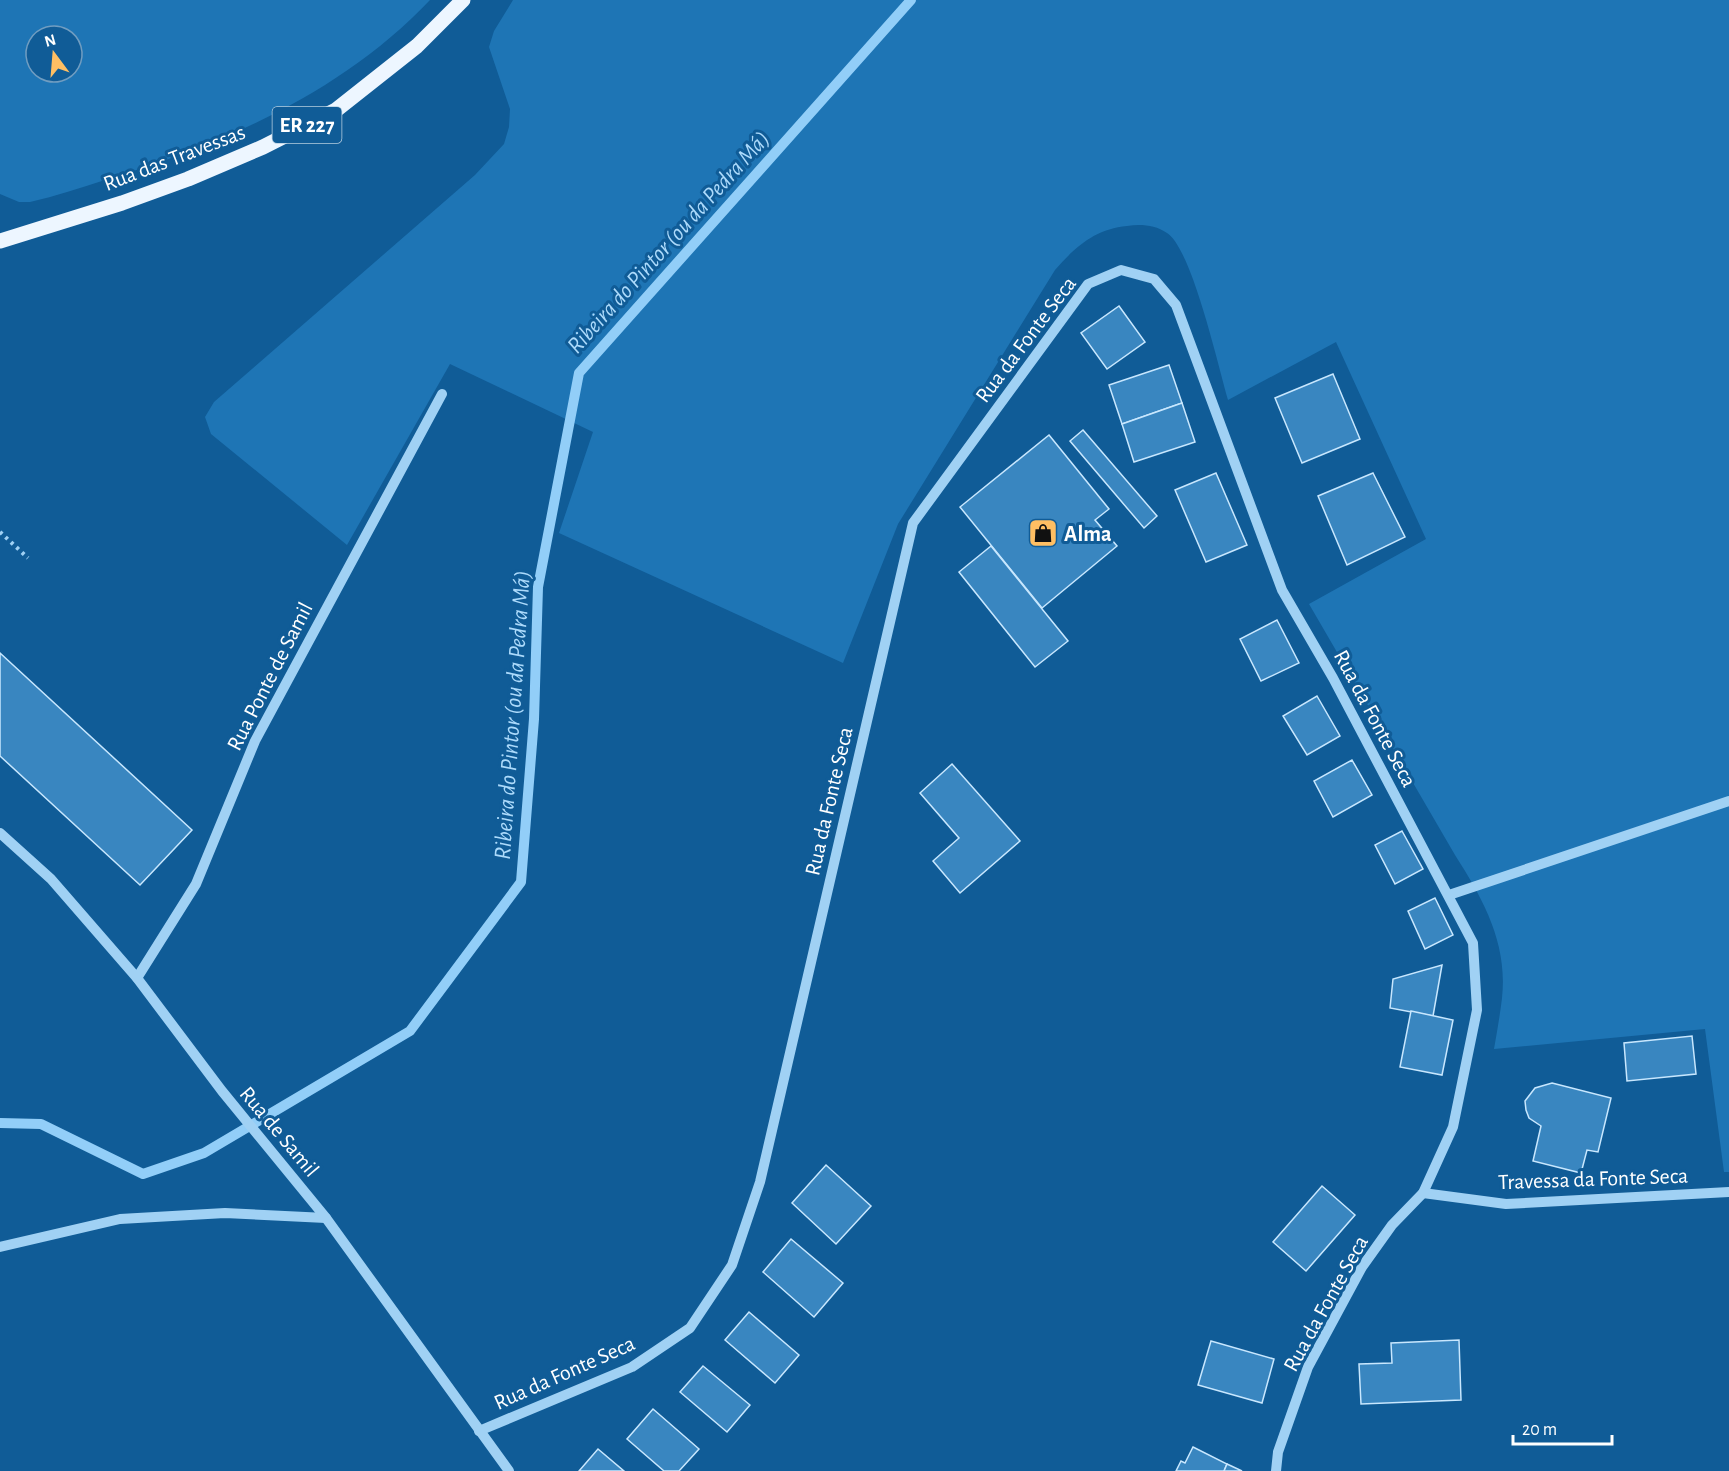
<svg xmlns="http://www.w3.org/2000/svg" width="1729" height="1471" font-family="'Alegreya Sans',sans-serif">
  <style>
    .green { fill: #1e75b5; fill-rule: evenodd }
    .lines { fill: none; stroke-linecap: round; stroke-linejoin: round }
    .stream { stroke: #92cef8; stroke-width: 10 }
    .building { fill: #3986c0; stroke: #c8e7fe; stroke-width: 1.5 }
    .path { stroke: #a0d1f4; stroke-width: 4; stroke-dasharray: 3 4.5; stroke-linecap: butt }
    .minor { stroke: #a0d1f4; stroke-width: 10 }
    .major { stroke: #edf6ff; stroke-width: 15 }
    .labels { text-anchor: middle; stroke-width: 6; stroke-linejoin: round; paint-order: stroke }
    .shield { fill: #105c97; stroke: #b7cee0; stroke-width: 1.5 }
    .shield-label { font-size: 21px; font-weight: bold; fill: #fff }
    .street-label { font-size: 22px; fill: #fff; stroke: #105c97 }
    .poi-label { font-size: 22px; font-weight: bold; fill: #fff; stroke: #105c97; text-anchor: start }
    .water-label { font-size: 24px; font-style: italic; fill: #acdafb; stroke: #105c97 }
  </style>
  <rect width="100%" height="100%" fill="#105c97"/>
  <g class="green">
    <path d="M0,0H430C343,92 224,144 105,180C80,188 56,196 30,202H19L0,194ZM36,36H72V72H36Z"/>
    <path d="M513,0H1729V1172H1724L1705,1029L1494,1049C1497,1032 1500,1015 1502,998C1508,943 1483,899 1455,855L1309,604L1426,539L1336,342L1228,400C1218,366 1192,249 1167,233C1155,225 1141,224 1127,226C1095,229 1075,247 1055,270L898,524L843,663L559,533L593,432L450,364L347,545L211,434L205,417L214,402L475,175L504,144L509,127L510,109L489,47L494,31Z"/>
  </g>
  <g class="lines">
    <polyline class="stream" points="0,1123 41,1124 143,1174 204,1153 410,1031 521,882 534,719 538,587 579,373 911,0"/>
  </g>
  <g class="building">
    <polygon points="1119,306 1145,342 1107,369 1081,333"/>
    <polygon points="1169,365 1182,403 1122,424 1109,385"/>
    <polygon points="1333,374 1360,439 1302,463 1275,398"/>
    <polygon points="1182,403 1195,442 1134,462 1122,424"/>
    <polygon points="1083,430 1157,516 1144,528 1070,441"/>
    <polygon points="1049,435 1109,509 1095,520 1117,546 1042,608 960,507"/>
    <polygon points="1216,473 1247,545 1206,562 1175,490"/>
    <polygon points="1373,473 1405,537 1347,565 1318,496"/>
    <polygon points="991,546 1068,641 1035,667 959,572"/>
    <polygon points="1277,620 1299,663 1261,681 1240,639"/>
    <polygon points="0,653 192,830 140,885 0,756"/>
    <polygon points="1317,696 1340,736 1307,755 1283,716"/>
    <polygon points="1352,760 1372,795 1333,817 1314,781"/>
    <polygon points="952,764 1020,841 960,893 933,861 959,838 920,793"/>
    <polygon points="1402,831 1423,869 1395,884 1375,845"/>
    <polygon points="1435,898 1453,935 1425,949 1408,911"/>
    <polygon points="1442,965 1433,1016 1390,1008 1393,979"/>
    <polygon points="1411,1011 1453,1020 1442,1075 1400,1067"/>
    <polygon points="1692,1036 1696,1074 1627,1081 1624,1043"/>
    <polygon points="1552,1083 1611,1098 1598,1152 1587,1150 1581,1173 1533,1161 1541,1126 1529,1118 1526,1110 1525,1101 1535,1088"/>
    <polygon points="826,1165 871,1206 836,1244 792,1203"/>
    <polygon points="1322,1186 1355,1215 1306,1271 1273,1242"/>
    <polygon points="791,1239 843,1283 814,1317 763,1272"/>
    <polygon points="749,1312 799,1355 775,1383 725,1340"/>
    <polygon points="1459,1340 1461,1400 1361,1404 1359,1364 1392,1363 1391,1343"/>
    <polygon points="1211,1341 1274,1359 1262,1403 1198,1385"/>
    <polygon points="703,1366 750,1405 727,1432 680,1392"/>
    <polygon points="653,1409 699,1449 679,1471 664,1471 627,1439"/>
    <polygon points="1193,1447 1227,1464 1224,1471 1176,1471 1181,1461 1185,1463"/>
    <polygon points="598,1449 624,1471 579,1471"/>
    <polygon points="1227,1464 1242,1471 1224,1471"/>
  </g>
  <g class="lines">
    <polyline class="path" points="0,532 28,558"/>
    <g class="minor">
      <polyline points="0,833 51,879 137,978 222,1091 326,1218 509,1471"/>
      <polyline points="1449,895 1729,801"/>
      <polyline points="137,978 196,884 255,741 442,394"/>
      <polyline points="1423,1193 1506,1204 1729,1192"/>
      <polyline points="0,1247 120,1219 225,1213 326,1218"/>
      <polyline points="479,1431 632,1367 690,1328 732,1265 760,1182 913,523 1088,284 1121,270 1154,279 1176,305 1282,590 1333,678 1473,943 1477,1010 1453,1127 1423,1193 1392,1225 1362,1267 1308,1367 1278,1452 1276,1471"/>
    </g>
    <polyline class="major" points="0,241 122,203 188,179 263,147 336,110 417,46 463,0"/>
  </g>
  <defs>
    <g id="shop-square" transform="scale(1.5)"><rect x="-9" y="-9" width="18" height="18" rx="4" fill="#ffbf63" stroke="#105c97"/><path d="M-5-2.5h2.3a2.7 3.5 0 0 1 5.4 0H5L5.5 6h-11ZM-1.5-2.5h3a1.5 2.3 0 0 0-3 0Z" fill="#111"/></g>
  </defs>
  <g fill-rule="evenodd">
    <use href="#shop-square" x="1043" y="533"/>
  </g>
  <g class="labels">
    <rect class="shield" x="272.5" y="107" width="69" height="36" rx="4.5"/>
    <g class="shield-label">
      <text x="307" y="132">ER 227</text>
    </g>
    <g class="street-label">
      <text transform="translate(174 157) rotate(-21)" y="8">Rua das Travessas</text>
      <text transform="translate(1025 339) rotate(-53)" y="8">Rua da Fonte Seca</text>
      <text transform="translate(269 676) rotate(-63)" y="8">Rua Ponte de Samil</text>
      <text transform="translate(1376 718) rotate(62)" y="8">Rua da Fonte Seca</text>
      <text transform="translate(828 801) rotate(-77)" y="8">Rua da Fonte Seca</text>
      <text transform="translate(280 1131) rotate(50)" y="8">Rua de Samil</text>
      <text transform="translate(1593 1178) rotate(-2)" y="8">Travessa da Fonte Seca</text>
      <text transform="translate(1325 1303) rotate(-61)" y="8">Rua da Fonte Seca</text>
      <text transform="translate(564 1372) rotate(-24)" y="8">Rua da Fonte Seca</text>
    </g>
    <g class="poi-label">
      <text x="1064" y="541">Alma</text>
    </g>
    <g class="water-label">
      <text transform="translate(668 242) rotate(-48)" y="8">Ribeira do Pintor (ou da Pedra Má)</text>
      <text transform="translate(512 715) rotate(-86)" y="8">Ribeira do Pintor (ou da Pedra Má)</text>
    </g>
  </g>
  <g transform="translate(54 54) rotate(344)"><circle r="28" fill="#105c97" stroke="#709dc1" stroke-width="1.5"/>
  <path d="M0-4.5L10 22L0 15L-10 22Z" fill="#ffbf63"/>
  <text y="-9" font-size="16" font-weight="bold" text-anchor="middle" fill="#ffffff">N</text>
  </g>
  <path d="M1513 1435v9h99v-9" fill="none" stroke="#ffffff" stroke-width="3"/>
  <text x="1522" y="1435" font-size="18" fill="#ffffff" stroke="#105c97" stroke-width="4.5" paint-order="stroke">20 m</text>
</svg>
